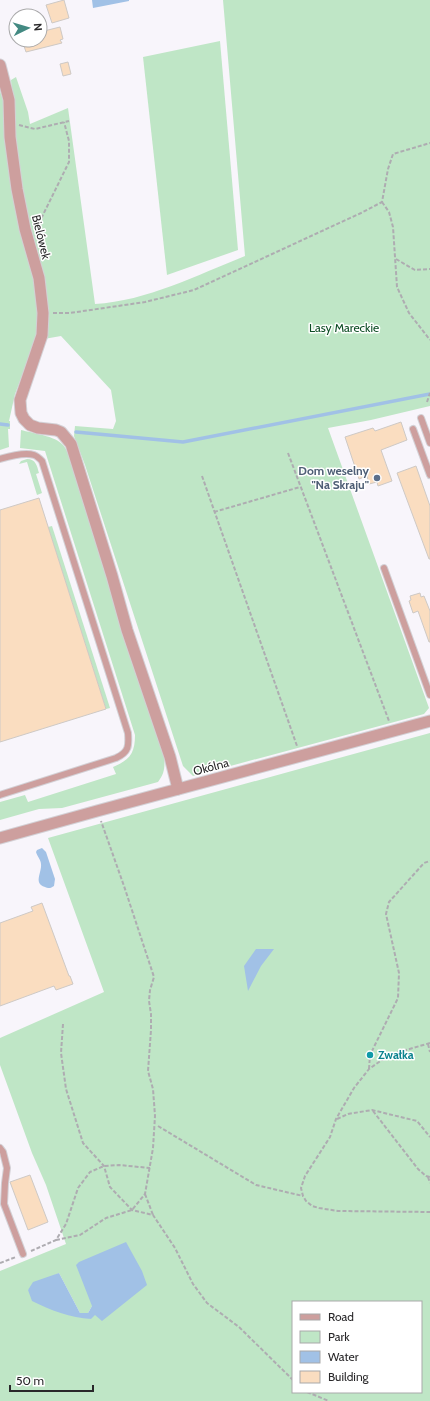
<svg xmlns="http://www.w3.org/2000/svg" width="430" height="1401" font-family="Cabin,sans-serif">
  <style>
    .green { fill: #bfe6c6; fill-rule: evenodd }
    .water { fill: #a1c1e6 }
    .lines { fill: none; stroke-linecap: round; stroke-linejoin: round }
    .stream { stroke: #a1c1e6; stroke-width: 3.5 }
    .building { fill: #faddc0; stroke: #cec9c5 }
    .service-casing { stroke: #d3d0d5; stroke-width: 8 }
    .minor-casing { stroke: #d3d0d5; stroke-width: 13 }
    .path { stroke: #aeacb1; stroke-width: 2; stroke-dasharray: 4 2; stroke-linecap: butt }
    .service { stroke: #cd9f9e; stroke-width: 6 }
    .minor { stroke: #cd9f9e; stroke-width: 11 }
    .service-dot { fill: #5c6f8a; stroke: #fff; stroke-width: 1.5 }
    .culture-dot { fill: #0f9aa8; stroke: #fff; stroke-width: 1.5 }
    .labels { text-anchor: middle; stroke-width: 3; stroke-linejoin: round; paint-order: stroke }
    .street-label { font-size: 12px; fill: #29282a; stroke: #fff }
    .park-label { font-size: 12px; fill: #0c4c23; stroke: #fff }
    .service-label { font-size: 12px; font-weight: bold; fill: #4e5e75; stroke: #fff; text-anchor: end }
    .culture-label { font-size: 12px; font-weight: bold; fill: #0d838f; stroke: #fff; text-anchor: start }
  </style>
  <rect width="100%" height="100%" fill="#f8f5fb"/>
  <g class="green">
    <path d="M223,0H430V406L371,420L328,428L429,708L424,714L193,776L183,766L85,465L74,436L75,426L113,429L116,421L111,390L61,336L44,339L20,190L11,80L16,77L28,112L30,124L68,108L95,304C147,301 197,275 245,256Z"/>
    <polygon points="220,41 238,250 167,275 143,57"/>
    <polygon points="0,91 3,100 5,112 4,127 13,189 38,301 37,336 30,355 15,394 9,421 10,421 10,429 8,429 9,447 0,450"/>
    <path d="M21,430C32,433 56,436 63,445C68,451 70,459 73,466L129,650L164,755C165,766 165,773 158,782L62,808L39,809L0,820V802L25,795L28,802L116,774L113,767C130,760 135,753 135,735L45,451L20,448Z"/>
    <path d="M27,459C36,459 37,466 39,473L36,474L42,493L37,495L27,462L19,464L21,461Z"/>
    <polygon points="52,526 110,708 106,709 48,527"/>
    <path d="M430,733V1401H0V1271L66,1244L46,1185L32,1153L0,1065V1038L104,992L48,838ZM59,1273L80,1313H88L92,1306L91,1319L28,1290ZM293,1302H421V1392H293Z"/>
  </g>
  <g class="water">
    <polygon points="92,0 129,0 129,1 93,8"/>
    <path d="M42,848L46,852L55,879L54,886C51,888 49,889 45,887C33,883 42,873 41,864C41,860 37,856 36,852L37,850Z"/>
    <polygon points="256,949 274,949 261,966 248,991 244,966"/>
    <path d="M126,1242L142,1271L147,1285L102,1321L95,1315L91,1319C71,1318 50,1310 32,1301L28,1290L33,1282L59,1273L80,1313H88L92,1306L76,1265L79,1262Z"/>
  </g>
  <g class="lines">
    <g class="stream">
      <polyline points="0,424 8,425"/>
      <polyline points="76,432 183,442 430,394"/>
    </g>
  </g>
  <g class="building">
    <polygon points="64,0 69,18 52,23 46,5"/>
    <polygon points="60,27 63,39 60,40 62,43 26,52 22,40 40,40 40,32"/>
    <polygon points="68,62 71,74 63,76 60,64"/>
    <polygon points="401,422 407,440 381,450 392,481 378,486 377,482 369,484 367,476 359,479 345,437 373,428 375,431"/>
    <polygon points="416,466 430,506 430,559 429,559 397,473"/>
    <polygon points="39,498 106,709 0,742 0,510"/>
    <polygon points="420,593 421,597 424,596 430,611 430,642 429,642 418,611 413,613 409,601 411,600 410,596"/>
    <polygon points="42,903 69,976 70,976 73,984 56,990 54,986 0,1006 0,923 33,911 31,907"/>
    <polygon points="30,1175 48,1222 28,1230 10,1182"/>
  </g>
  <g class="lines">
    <g class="service-casing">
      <g id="service">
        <polyline points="421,418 430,443"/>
        <polyline points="413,429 430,475"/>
        <path d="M0,459C10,456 24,452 34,455C37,456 40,459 42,461L128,733C129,746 129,752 116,758L0,795"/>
        <polyline points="384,568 430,695"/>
        <polyline points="0,1148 3,1152 7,1168 5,1183 4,1204 23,1254"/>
      </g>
    </g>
    <g class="minor-casing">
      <g id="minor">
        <polyline points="0,65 9,100 10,137 17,189 25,229 39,278 43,313 42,335 20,400 21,413 24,419 30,425 38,428 56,430 61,432 71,444 112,576 127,630 170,757 178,789"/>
        <polyline points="0,838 97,811 430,721"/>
      </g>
    </g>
    <g class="path">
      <polyline points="19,125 35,129 69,121"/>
      <polyline points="382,202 389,212 393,227 397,287 409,313 430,340"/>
      <polyline points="36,229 69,162 69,141 64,122"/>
      <polyline points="396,259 415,270 430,269"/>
      <polyline points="53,313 70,313 145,302 194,290 361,213 382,202 388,169 393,154 430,143"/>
      <polyline points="427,402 430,393"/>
      <polyline points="288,453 389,721"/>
      <polyline points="202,476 297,746"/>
      <polyline points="214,512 300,487"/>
      <polyline points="63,1024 61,1053 66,1089 83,1143 104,1166 110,1187 132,1210 153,1215 175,1248 193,1284 207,1303 239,1327 293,1380"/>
      <polyline points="430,1043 389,1055 369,1069 354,1088 336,1119 330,1137 305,1176 301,1188 303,1196 306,1201 312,1206 319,1208 338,1211 430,1212"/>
      <polyline points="428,1044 430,1052"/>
      <polyline points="369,1069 370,1055 398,998 399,973 386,914 389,902 424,863 430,861"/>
      <polyline points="373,1111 418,1169 426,1176 430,1177"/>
      <polyline points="337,1119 348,1114 372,1110 417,1121 430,1137"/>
      <polyline points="158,1126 256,1185 303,1196"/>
      <polyline points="428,1177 430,1183"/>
      <polyline points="145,1194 153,1215"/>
      <polyline points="56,1240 80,1235 106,1218 132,1210 145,1194 153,1148 155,1116 153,1089 148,1071 151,1030 151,1014 149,1001 150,990 154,977 124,886 101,821"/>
      <polyline points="31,1251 56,1240 66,1224 78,1188 90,1172 104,1166 119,1165 150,1168"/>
      <polyline points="0,1263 16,1257"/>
      <polyline points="307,1392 329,1401"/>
    </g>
    <use href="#service" class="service"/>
    <use href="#minor" class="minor"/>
  </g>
  <circle class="service-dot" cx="377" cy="478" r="4"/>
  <circle class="culture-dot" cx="370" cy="1055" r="4"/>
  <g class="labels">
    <g class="street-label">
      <text transform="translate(41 237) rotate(76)" y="4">Bielówek</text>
      <text transform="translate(211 767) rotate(-15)" y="4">Okólna</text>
    </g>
    <g class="park-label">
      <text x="344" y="332">Lasy Mareckie</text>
    </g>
    <g class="service-label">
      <text x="369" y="475">Dom weselny<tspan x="369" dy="14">"Na Skraju"</tspan></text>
    </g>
    <g class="culture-label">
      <text x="378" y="1059">Zwałka</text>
    </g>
  </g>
  <rect x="292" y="1301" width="130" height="92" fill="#ffffff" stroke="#a9a9aa"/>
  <rect x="300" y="1314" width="20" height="6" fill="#cd9f9e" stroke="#a9a9aa"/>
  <text x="328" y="1321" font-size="12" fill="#29282a">Road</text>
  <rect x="300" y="1331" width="20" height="12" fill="#bfe6c6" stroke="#a9a9aa"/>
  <text x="328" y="1341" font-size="12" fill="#29282a">Park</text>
  <rect x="300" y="1351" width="20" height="12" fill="#a1c1e6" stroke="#a9a9aa"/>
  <text x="328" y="1361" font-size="12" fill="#29282a">Water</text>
  <rect x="300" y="1371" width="20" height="12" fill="#faddc0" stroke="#a9a9aa"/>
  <text x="328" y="1381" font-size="12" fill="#29282a">Building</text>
  <g transform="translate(28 28) rotate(85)"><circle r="19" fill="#ffffff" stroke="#a9a9aa"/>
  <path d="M0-3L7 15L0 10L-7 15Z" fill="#438a82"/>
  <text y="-6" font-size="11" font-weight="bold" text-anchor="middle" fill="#29282a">N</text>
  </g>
  <path d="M10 1385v6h83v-6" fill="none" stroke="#29282a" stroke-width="2"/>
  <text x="16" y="1385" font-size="12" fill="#29282a" stroke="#ffffff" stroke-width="3" paint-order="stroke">50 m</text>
</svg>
